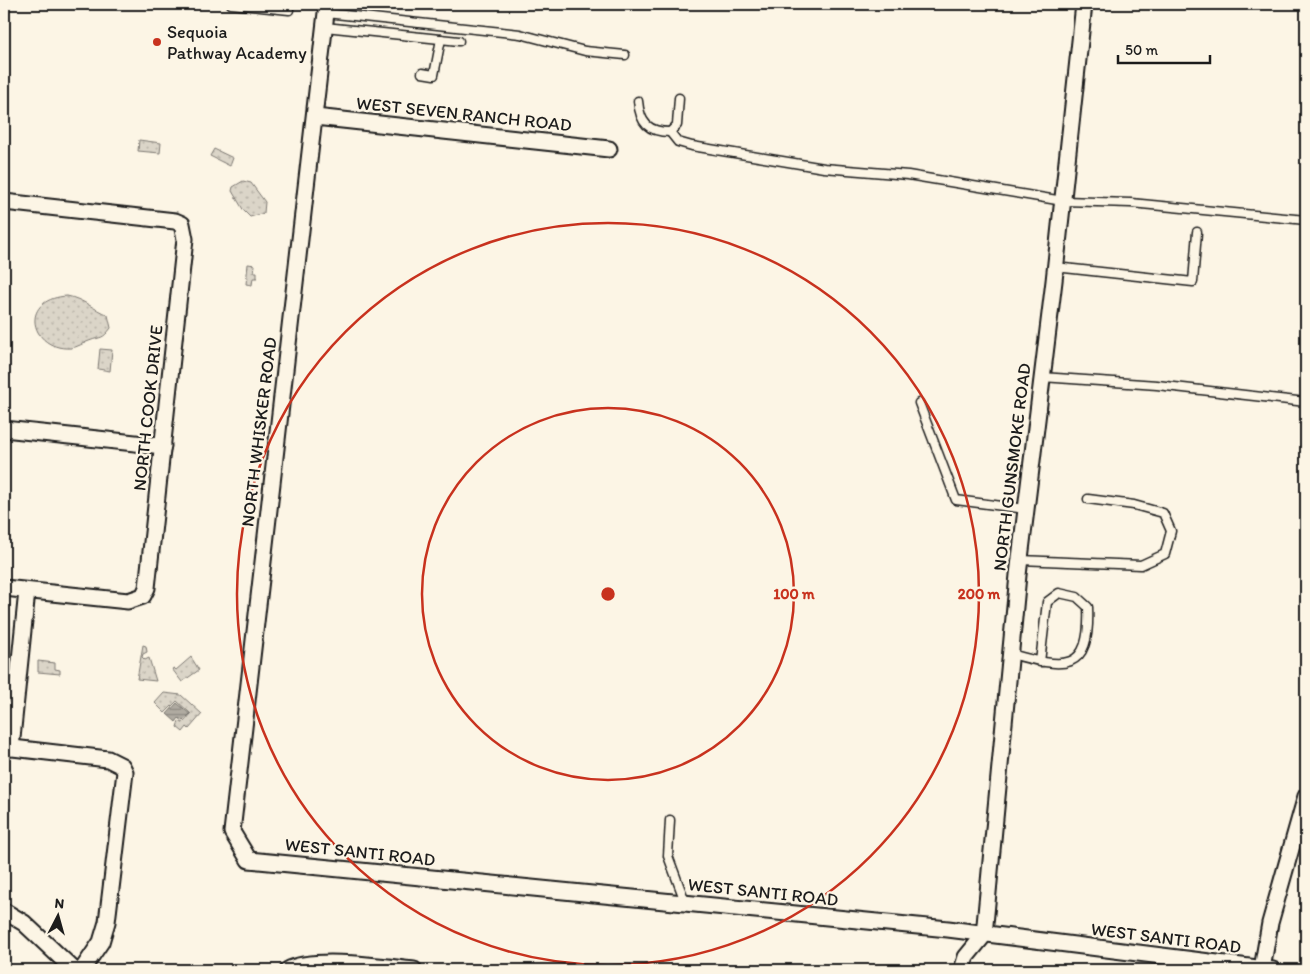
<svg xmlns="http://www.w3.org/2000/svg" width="1310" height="974" font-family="Itim,sans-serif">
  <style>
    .grass { fill: url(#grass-dots); stroke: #7c7872 }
    .water { fill: url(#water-rules); stroke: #75726c }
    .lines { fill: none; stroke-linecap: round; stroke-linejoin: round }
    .lane-casing { stroke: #1c1c1c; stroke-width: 11 }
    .street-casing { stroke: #1c1c1c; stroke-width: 19 }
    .lane { stroke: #fcf5e5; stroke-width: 8 }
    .street { stroke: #fcf5e5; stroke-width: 15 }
    .ring { fill: none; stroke: #c8321e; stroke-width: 2.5 }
    .poi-dot { fill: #c8321e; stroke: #fcf5e5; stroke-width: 2 }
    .labels { text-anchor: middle; stroke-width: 4.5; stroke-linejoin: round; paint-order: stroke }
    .poi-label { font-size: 18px; fill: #1c1c1c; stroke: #fcf5e5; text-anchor: start }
    .street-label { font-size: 18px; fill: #1c1c1c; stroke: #fcf5e5 }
    .centre { fill: #c8321e; stroke: #fcf5e5; stroke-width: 2.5 }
    .ring-label { font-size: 15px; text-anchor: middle; font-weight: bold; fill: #c8321e; stroke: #fcf5e5; stroke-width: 4.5; stroke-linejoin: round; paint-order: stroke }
  </style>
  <defs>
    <pattern id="grass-dots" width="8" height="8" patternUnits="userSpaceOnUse" patternTransform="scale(1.25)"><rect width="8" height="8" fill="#dbd5c8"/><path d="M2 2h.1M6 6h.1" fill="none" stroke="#bbb6ab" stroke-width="1.8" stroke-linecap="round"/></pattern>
    <pattern id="water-rules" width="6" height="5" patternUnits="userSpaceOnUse" patternTransform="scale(1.25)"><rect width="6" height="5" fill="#b0aba1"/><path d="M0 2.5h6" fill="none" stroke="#8e8a82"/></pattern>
  </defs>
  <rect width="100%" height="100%" fill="#fcf5e5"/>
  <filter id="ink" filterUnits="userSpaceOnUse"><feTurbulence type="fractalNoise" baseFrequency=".02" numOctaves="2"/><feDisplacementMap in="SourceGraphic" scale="10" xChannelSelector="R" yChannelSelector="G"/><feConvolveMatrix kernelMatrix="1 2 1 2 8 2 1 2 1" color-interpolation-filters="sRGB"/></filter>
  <g filter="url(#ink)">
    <g class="grass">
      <polygon points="139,140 161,143 160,153 138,151"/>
      <polygon points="214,149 233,158 230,166 210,156"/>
      <polygon points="243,181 251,183 265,202 264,213 250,217 244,211 232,191 233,187"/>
      <polygon points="248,264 255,265 254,272 257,272 257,278 253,278 252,285 246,284"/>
      <path d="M67,296C83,299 93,309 108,315L111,328C102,340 102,336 89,341C83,343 78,347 71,348C31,351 17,299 67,296Z"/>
      <polygon points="100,349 112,350 110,371 98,369"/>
      <polygon points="143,645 146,646 147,652 143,654 142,657 145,660 149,658 156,681 137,679"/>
      <polygon points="191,657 199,670 182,682 172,669 174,668 176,670"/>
      <polygon points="38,661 55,663 55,669 60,670 60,674 38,672"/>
      <polygon points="164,693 181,695 202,714 189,729 187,727 183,732 177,727 179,721 183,723 191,714 177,701 165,713 155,703"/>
    </g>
    <polygon class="water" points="177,703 190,714 183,721 179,718 176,722 167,714"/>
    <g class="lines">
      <g class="lane-casing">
        <g id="lane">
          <polyline points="231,4 289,10"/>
          <polyline points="326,13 520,34 585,51 625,55"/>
          <polyline points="325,27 459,41"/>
          <polyline points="422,73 434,75 441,39"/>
          <path d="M638,101C640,123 648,132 670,132L677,125L679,98"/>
          <polyline points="670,132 678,142 692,146 824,168 908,175 1063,201 1131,203 1306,220"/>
          <polyline points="1055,267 1193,282 1197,232"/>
          <polyline points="1042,377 1157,385 1306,402"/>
          <polyline points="919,403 956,500 1026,509"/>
          <polyline points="1020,560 1141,565 1165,554 1171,531 1163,513 1134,505 1088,499"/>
          <path d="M1011,654C1063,668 1091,675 1088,607L1077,597L1059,593L1047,602L1040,662"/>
          <polyline points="670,820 668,856 686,904"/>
        </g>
      </g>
      <g class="street-casing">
        <g id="street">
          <polyline points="327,4 232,832 249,860 948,929 1273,970"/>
          <polyline points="315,117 609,149"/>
          <polyline points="4,202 175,221 182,224 185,239 147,588 143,596 128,601 4,588"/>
          <polyline points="4,429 163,446"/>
          <polyline points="4,747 108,759 122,766 125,772 107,922 101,942 82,970"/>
          <polyline points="11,748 27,591"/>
          <polyline points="4,911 24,923 74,970"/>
          <polyline points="1262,969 1270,923 1306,796"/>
          <path d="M288,970C312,956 386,967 414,970"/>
          <polyline points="962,970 966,957 984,935 1018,575 1054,281 1084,4"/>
        </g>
      </g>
      <use href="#lane" class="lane"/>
      <use href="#street" class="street"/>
    </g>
  </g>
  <g class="ring">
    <circle cx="608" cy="594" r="186"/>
    <circle cx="608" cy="594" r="371"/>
  </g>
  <circle class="poi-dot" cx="157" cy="42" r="5"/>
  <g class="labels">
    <g class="poi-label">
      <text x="167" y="38">Sequoia<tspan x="167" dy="21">Pathway Academy</tspan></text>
    </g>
    <g class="street-label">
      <text transform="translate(464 114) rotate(6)" y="6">WEST SEVEN RANCH ROAD</text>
      <text transform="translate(148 408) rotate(-84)" y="6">NORTH COOK DRIVE</text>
      <text transform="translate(259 432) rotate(-83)" y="6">NORTH WHISKER ROAD</text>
      <text transform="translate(1012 467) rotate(-83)" y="6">NORTH GUNSMOKE ROAD</text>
      <text transform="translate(360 852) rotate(6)" y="6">WEST SANTI ROAD</text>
      <text transform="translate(763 892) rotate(6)" y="6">WEST SANTI ROAD</text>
      <text transform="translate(1166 938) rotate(7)" y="6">WEST SANTI ROAD</text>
    </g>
  </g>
  <circle cx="608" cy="594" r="8" class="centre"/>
  <g class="ring-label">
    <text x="794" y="599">100 m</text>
    <text x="979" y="599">200 m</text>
  </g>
  <rect width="1310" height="974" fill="none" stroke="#fcf5e5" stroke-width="20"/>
  <rect x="10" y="10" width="1290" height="954" fill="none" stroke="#1c1c1c" stroke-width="2" filter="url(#ink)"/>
  <g transform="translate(58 916) rotate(6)" stroke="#fcf5e5" stroke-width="4" paint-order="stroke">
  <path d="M0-4L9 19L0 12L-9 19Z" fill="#1c1c1c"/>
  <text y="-8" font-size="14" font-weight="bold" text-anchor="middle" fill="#1c1c1c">N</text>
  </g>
  <path d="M1118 55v8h92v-8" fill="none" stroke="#1c1c1c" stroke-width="2.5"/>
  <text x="1125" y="55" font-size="15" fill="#1c1c1c" stroke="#fcf5e5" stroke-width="4" paint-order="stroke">50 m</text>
</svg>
